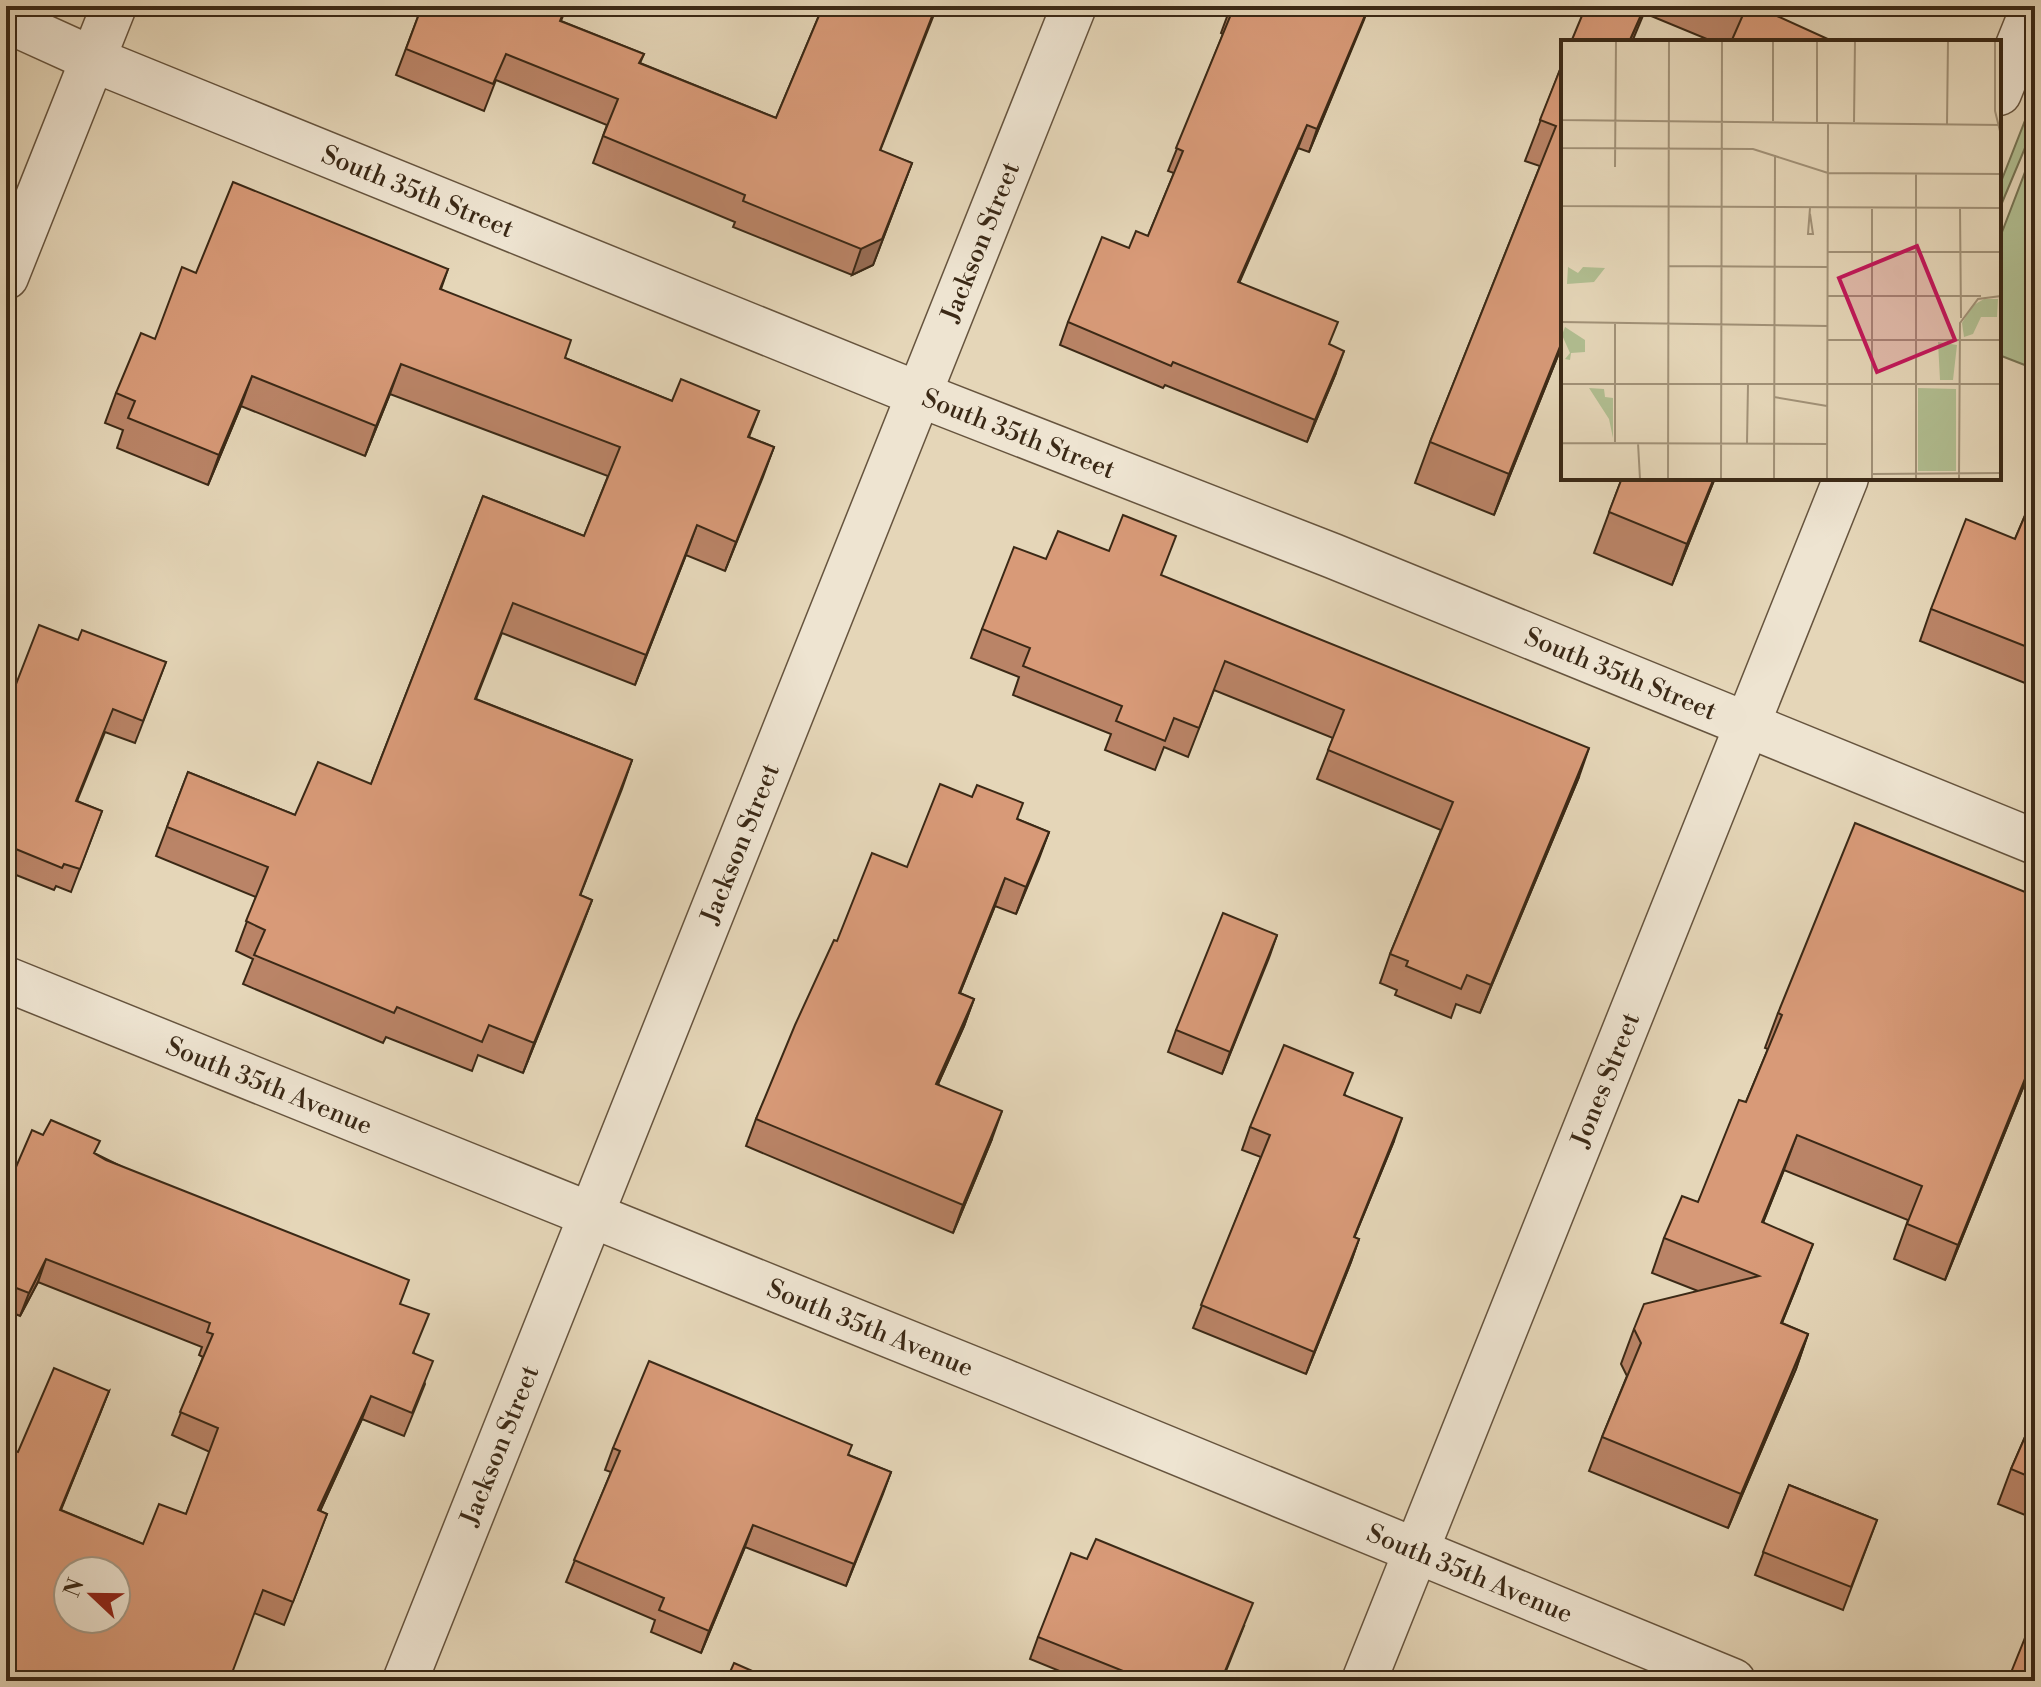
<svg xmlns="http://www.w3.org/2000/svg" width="2041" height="1687" font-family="'Libre Bodoni',serif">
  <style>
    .green { fill: #b1be91; stroke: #767454; stroke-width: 2 }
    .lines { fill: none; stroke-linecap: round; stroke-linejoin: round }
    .street-casing { stroke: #66543e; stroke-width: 47 }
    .street { stroke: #eee4d1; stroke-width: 44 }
    .wall { fill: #ba8467; stroke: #3b2916; stroke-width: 2 }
    .shaded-wall { fill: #976c54; stroke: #3b2916; stroke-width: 2 }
    .building { fill: #d89a78; stroke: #3b2916; stroke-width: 2; fill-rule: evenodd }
    .labels { text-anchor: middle; stroke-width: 6; stroke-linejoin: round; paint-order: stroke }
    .street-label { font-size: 26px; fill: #3b2916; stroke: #eee4d1 }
    .inset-road { fill: none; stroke: #a19177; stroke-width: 2 }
    .view { fill: #c2185b; fill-opacity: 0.15; stroke: #c2185b; stroke-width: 4 }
    .inset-edge { fill: none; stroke: #3b2916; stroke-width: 4 }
  </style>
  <rect width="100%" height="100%" fill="#e5d6b8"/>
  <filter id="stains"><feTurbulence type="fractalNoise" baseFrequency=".0025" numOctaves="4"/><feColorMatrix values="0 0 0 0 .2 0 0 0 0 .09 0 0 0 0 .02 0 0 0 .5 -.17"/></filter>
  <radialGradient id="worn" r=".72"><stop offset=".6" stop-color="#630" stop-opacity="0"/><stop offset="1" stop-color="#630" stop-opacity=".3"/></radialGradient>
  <g class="green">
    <polygon points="2035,95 2035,124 1999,210 1999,187"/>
    <polygon points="2035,146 2035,369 1999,355 1999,240"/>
  </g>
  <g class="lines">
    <g class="street-casing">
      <g id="street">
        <path id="s1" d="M6,20L92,59L918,394L1333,556L2035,842"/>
        <polyline points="1999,93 2034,6"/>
        <polyline points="6,277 114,6"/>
        <path id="s2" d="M6,979L1003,1381L1733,1681"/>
        <path id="s3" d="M405,1681L1074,6"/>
        <path id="s4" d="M1364,1681L1846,478"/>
      </g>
    </g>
    <use href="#street" class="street"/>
  </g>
  <g class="wall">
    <polygon points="422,6 567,6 561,21 644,54 640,63 776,118 823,6 948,6 946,11 937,7 880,151 912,163 873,265 852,275 733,227 735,222 593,163 607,125 496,80 484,111 396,75"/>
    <polygon points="1231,6 1369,6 1309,152 1298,148 1239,282 1329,345 1336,373 1307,442 1165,385 1163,388 1060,345 1068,322 1129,248 1148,236 1174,173 1168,171 1223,34 1221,33"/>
    <polygon points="1586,6 1771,6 1768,12 1829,42 1714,42 1644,13"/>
    <polygon points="1563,62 1563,343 1494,515 1415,483 1430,442 1540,166 1525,161"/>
    <polygon points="448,269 441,289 565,358 672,401 759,411 749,437 774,447 725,571 686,555 635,685 502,633 476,699 632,760 580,895 592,900 523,1073 478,1055 472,1071 386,1037 383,1043 243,984 253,959 236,951 256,897 156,856 188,772 295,815 371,784 483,496 584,536 608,476 390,394 365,456 241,406 208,485 117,448 123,430 105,423 116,393 155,339 196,273"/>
    <polygon points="1622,478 1715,478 1672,585 1594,553"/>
    <polygon points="2035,492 2035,687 1920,641 1931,609 2015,539"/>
    <polygon points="1046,559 1579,777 1480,1013 1456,1004 1451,1018 1395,995 1397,990 1380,983 1390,954 1441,830 1317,779 1333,738 1214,690 1188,757 1164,747 1155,770 1105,750 1111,734 1013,695 1019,677 971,658 982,629"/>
    <polygon points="78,640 166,662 135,743 105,732 77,801 102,811 71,892 56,886 54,890 6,871 6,710"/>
    <polygon points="1017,819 1049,832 1016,914 995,906 960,993 974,999 964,1026 938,1084 992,1139 953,1233 746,1146 756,1119 837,941 907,867"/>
    <polygon points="2035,896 2035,1076 2029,1073 1945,1280 1894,1259 1908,1220 1784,1170 1763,1223 1800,1278 1782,1323 1808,1334 1796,1369 1728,1528 1589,1471 1602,1437 1627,1376 1621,1364 1634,1329 1698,1291 1652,1273 1664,1238 1698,1202 1746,1102 1768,1049 1765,1048 1778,1013"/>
    <polygon points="1277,935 1222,1074 1168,1052 1176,1030"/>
    <polygon points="1345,1095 1394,1141 1354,1238 1359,1239 1351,1262 1306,1374 1193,1328 1261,1157 1242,1150 1250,1127"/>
    <polygon points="96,1154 400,1304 414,1353 425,1384 404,1436 362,1419 320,1511 327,1514 284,1625 254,1613 6,1681 18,1452 109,1391 61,1510 143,1544 186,1514 210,1452 172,1435 203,1357 199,1355 202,1347 38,1282 20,1316 6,1310 6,1190"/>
    <polygon points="2035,1414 2035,1519 1998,1504 2011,1469"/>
    <polygon points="613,1448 849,1455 891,1472 846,1586 745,1547 701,1653 651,1632 655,1620 566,1582 611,1472 605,1470"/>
    <polygon points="1789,1485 1877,1520 1843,1610 1755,1575"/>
    <polygon points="1244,1626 1222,1681 1084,1681 1030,1659 1038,1637"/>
  </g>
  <g class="shaded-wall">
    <polygon points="1369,6 1364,20 1309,152 1317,129"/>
    <polygon points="1645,6 1647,6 1632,42 1629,42"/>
    <polygon points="1307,125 1298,148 1230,304 1238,282"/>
    <polygon points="912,163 873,265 852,275 861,249"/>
    <polygon points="1563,339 1563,343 1494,515 1509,474"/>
    <polygon points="1344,351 1336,373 1307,442 1315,420"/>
    <polygon points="401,364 390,394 365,456 376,426"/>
    <polygon points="252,376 241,406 208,485 219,455"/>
    <polygon points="774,447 763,477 725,571 736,542"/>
    <polygon points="1714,478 1715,478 1672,585 1687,544"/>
    <polygon points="697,525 686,555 635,685 646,655"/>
    <polygon points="1589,748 1579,777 1480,1013 1491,985"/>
    <polygon points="632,760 622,789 569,924 580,895"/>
    <polygon points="1049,832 1039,859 1016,914 1026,887"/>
    <polygon points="1005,878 995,906 949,1020 959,993"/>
    <polygon points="592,900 581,929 523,1073 534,1043"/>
    <polygon points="1277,935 1269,958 1222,1074 1230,1052"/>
    <polygon points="974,999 964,1026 926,1111 936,1084"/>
    <polygon points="2035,1054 2029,1073 1945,1280 1958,1245"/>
    <polygon points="1002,1111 992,1139 953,1233 963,1205"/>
    <polygon points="1402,1118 1394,1141 1345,1260 1354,1237"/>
    <polygon points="1797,1135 1784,1170 1749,1257 1762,1222"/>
    <polygon points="1359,1239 1351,1262 1306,1374 1314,1352"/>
    <polygon points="1813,1244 1800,1278 1768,1357 1781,1323"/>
    <polygon points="46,1259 38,1282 20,1316 29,1293"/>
    <polygon points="1808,1334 1796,1369 1728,1528 1741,1494"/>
    <polygon points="109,1391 100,1414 51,1533 60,1510"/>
    <polygon points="371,1396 362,1419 310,1533 318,1510"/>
    <polygon points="891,1472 883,1494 846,1586 854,1564"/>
    <polygon points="753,1525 745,1547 701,1653 709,1631"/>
  </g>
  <g class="building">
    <polygon points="422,6 566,6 560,21 644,54 639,63 776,118 823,6 936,6 880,150 912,163 882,239 861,249 743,201 745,195 603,136 618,99 506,54 493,84 406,49"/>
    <polygon points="1231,6 1369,6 1317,129 1307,125 1238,282 1338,322 1329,344 1344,351 1315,420 1173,362 1171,366 1068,322 1102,237 1129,248 1136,231 1148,236 1183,151 1176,148 1232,12 1229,10"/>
    <polygon points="1586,6 1645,6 1629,42 1571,42"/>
    <polygon points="1741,6 1769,6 1766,11 1830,40 1829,42 1731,42 1746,8"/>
    <polygon points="1563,62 1563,339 1509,474 1430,442 1556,126 1540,120"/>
    <polygon points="233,182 448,269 440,289 571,340 565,358 672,401 681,379 759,411 748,437 774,447 736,542 697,525 646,655 513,603 475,699 632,760 580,895 592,900 534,1043 489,1025 482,1042 397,1007 394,1013 254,955 265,930 246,921 268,867 167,827 188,772 295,815 318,762 371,784 483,496 584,536 620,447 401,364 376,426 252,376 219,455 128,418 135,401 116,393 141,333 155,339 182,267 196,273"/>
    <polygon points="1622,478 1714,478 1687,544 1609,512"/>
    <polygon points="2035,492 2035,650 1931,609 1966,519 2015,539"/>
    <polygon points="1123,515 1176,536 1161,575 1589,748 1491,985 1467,975 1461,989 1406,966 1408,961 1390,954 1453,802 1328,750 1344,710 1225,661 1199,728 1174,718 1165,741 1116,721 1122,706 1023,666 1030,648 982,629 1014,547 1046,559 1058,531 1109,551"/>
    <polygon points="39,625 78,640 82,630 166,662 143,721 113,709 76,801 102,811 80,869 64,864 62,868 6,845 6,710"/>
    <polygon points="940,784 972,797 977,785 1023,803 1017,819 1049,832 1026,887 1005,878 959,993 974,999 936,1084 1002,1111 963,1205 756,1119 795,1025 834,940 837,941 872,853 907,867"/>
    <polygon points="1855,823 2035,896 2035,1054 1958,1245 1907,1224 1922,1186 1797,1135 1762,1222 1813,1244 1781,1323 1808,1334 1741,1494 1602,1437 1641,1343 1634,1329 1644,1304 1759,1276 1664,1238 1682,1196 1698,1202 1739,1100 1746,1102 1782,1015 1778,1013"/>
    <polygon points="1223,913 1277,935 1230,1052 1176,1030"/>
    <polygon points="1284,1045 1353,1073 1344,1095 1402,1118 1354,1237 1359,1239 1314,1352 1201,1305 1270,1135 1250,1127"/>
    <path d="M51,1120L100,1141L94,1153L106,1160L409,1280L400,1304L429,1314L413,1353L433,1361L412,1413L371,1396L318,1510L327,1514L293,1602L263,1590L229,1681H6V1447L18,1452L54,1368L109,1391L60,1510L143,1544L159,1504L186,1514L218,1428L180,1412L213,1334L207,1332L210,1323L46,1259L29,1293L6,1284V1190L32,1130L43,1135ZM68,1571H116V1619H68Z"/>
    <polygon points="649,1361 852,1445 848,1455 891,1472 854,1564 753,1525 709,1631 659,1610 664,1598 574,1560 620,1451 613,1448"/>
    <polygon points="2035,1414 2035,1479 2011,1469"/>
    <polygon points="1789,1485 1877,1520 1851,1587 1763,1552"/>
    <polygon points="1096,1539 1253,1603 1221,1681 1148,1681 1038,1637 1071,1553 1087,1559"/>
    <polygon points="2031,1623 2035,1625 2035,1681 2012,1681 2008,1680"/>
    <polygon points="734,1663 775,1681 726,1681"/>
    <polygon points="1477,1676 1490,1681 1475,1681"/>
  </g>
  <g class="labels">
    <g class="street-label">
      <text dy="9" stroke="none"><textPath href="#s1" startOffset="446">South 35th Street</textPath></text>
      <text dy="9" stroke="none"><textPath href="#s3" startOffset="1550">Jackson Street</textPath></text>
      <text dy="9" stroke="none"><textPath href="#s1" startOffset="1094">South 35th Street</textPath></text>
      <text dy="9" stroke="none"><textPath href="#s1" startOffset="1742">South 35th Street</textPath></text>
      <text dy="9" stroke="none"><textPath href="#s3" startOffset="902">Jackson Street</textPath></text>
      <text dy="9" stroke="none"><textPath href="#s4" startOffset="648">Jones Street</textPath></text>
      <text dy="9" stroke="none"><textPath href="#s2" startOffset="284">South 35th Avenue</textPath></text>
      <text dy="9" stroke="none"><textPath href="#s2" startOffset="932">South 35th Avenue</textPath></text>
      <text dy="9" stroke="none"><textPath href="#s3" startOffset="254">Jackson Street</textPath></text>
      <text dy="9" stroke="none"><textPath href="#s2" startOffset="1580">South 35th Avenue</textPath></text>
    </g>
  </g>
  <g transform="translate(1561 40)">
    <rect width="440" height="440" fill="#e5d6b8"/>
    <path d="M7,227L17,233L22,227L44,228L33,242L6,244ZM423,259H437L436,277H420L412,294L403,297L401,283L411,266ZM4,287L24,300V312L10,313L9,320L4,319L9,313L1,295ZM377,302L396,305L392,340H379ZM28,348L43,349L44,357L52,358V398L48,379ZM357,348L395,349V431H357Z" fill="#b1be91"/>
    <path class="inset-road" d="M212,1V81M434,1V71L440,95M0,80L440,85M256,82V1M293,82L294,1M386,84L387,1M0,108L192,109L267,133L440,134M54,127L55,1M0,166L440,168M399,168L400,278M249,174L252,194H247L249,168M1,196V1M267,212H440M107,226L267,227M267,256H420M0,282L267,286M54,284V402M267,300H440M0,344H440M213,357L266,366M0,403L267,404M77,403L79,439M186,403L187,344M311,434L440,433M0,439V321M107,439L108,1M160,439L161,1M213,439L214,115M266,439L267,84M311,439V169M355,439V133M398,439L399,283L417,259L440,256"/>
    <path class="view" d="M356,206L394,300L316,332L278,238Z"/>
    <rect width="440" height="440" class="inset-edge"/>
  </g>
  <rect width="2041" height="1687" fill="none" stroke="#e5d6b8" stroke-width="32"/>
  <rect x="8" y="8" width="2025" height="1671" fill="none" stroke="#3b2916" stroke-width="4"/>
  <rect x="16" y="16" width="2009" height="1655" fill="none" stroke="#3b2916" stroke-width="2"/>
  <g transform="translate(92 1595) rotate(292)"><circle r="38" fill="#eee4d1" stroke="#a69986" stroke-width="2"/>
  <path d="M0-6L14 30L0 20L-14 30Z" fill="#8f2418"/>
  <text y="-12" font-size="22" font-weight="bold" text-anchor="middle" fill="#3b2916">N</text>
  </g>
  <rect width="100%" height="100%" filter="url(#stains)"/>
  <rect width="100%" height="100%" fill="url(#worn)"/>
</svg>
